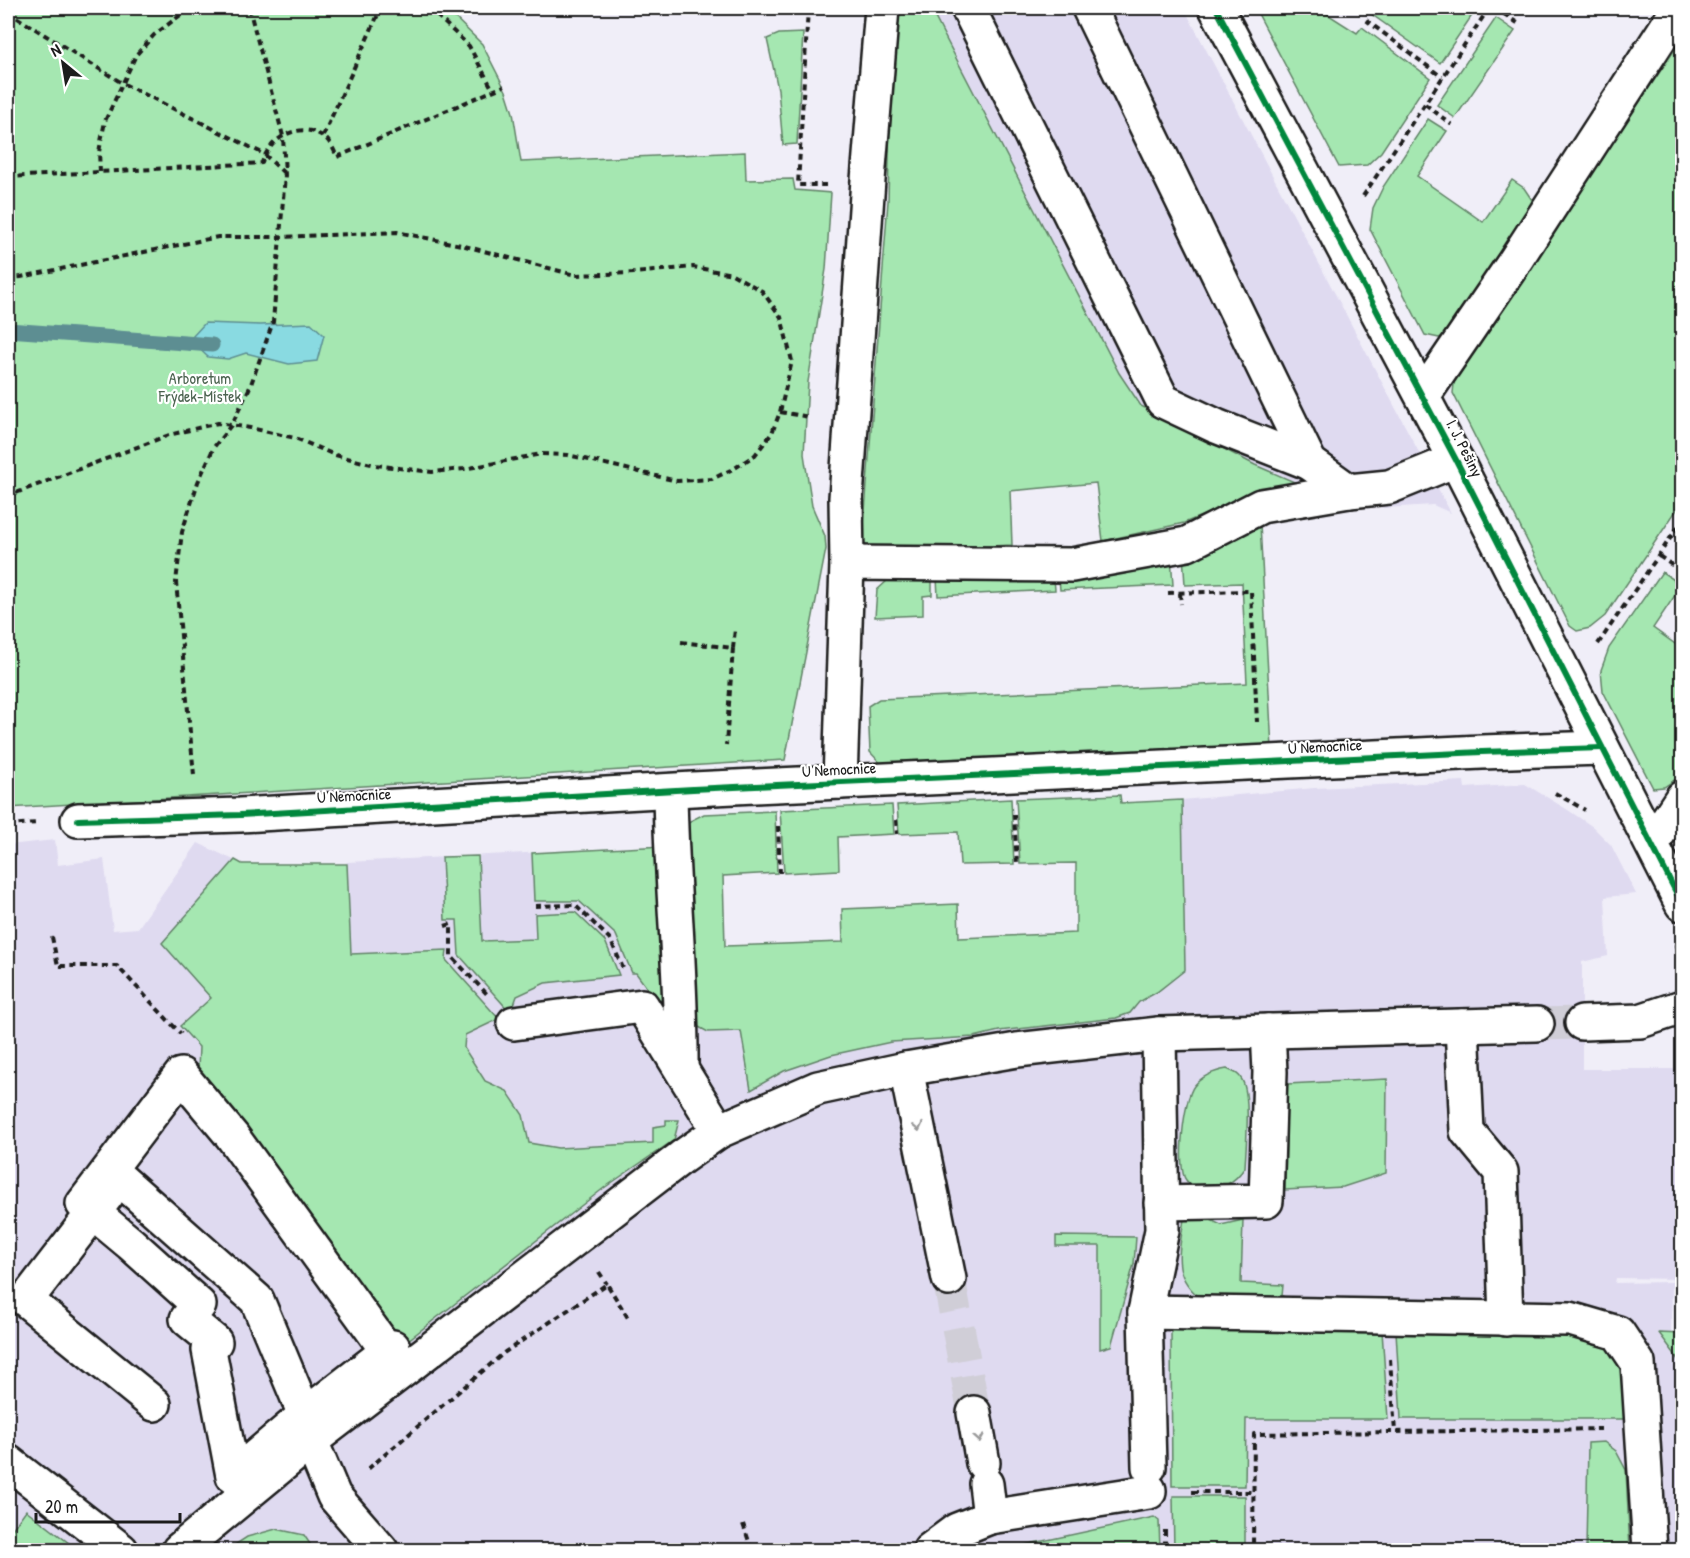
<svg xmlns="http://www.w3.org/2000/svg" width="1690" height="1558" font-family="'Patrick Hand',sans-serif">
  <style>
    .built { fill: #dfdaf0 }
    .green { fill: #a5e7b1; stroke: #608266; stroke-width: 1.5 }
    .water { fill: #89dae1; stroke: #5d8e92; stroke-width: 1.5 }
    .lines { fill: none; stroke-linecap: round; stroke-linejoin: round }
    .stream { stroke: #5d8e92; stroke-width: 15 }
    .minor-tunnel { stroke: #d0ced7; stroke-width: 33; stroke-dasharray: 33 16; stroke-linecap: butt }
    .minor-casing { stroke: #1c1c1c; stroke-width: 38 }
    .path { stroke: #1c1c1c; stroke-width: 4; stroke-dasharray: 6 4.5; stroke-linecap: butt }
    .minor { stroke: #fff; stroke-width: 33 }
    .cycleway-casing { stroke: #fff; stroke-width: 10 }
    .cycleway { stroke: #00873e; stroke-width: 6 }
    .oneway { stroke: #999 }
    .labels { text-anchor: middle; stroke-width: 4.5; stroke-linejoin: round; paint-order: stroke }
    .park-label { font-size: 16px; fill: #4c6350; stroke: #fff }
    .street-label { font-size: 16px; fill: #1c1c1c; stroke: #fff }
  </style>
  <rect width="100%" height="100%" fill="#f0eef8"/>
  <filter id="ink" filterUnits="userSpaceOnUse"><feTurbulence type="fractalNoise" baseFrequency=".0167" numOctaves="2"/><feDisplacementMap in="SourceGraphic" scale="12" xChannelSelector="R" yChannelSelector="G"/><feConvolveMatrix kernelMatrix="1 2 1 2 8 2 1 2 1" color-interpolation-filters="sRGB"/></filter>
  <g filter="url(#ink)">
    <g class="built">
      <polygon points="930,8 1184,8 1451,513 1433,505 1384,508 1299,484 1255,465 1141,406 1119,373"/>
      <polygon points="1464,781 1465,788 1525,784 1568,810 1593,827 1611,845 1636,894 1605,897 1608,956 1582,962 1582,1069 1682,1069 1682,1279 1616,1278 1615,1283 1672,1282 1671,1333 1682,1334 1682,1550 8,1550 8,870 10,869 8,845 55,840 58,865 104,859 113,930 138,928 198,843 242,864 346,864 347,862 664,846 686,983 1119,989 1121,803 1182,800 1315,788"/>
    </g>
    <g class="green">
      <polygon points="8,8 445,8 482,44 506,91 513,113 521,162 745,152 746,180 793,179 795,190 831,193 826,269 808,382 804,454 812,506 825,536 826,549 785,760 8,808"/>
      <polygon points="897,8 930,8 1119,373 1141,406 1255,465 1299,484 1253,495 1184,523 1103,541 1096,483 1010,491 1012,545 862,552 888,201 890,112"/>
      <polygon points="1255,8 1318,8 1357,33 1362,27 1430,78 1381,152 1367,165 1339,167"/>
      <polygon points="1374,8 1477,8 1440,63 1371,14"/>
      <polygon points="1496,18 1515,31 1455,118 1437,105"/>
      <polygon points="803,33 797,144 783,145 778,89 767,39 779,34"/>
      <polygon points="1682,39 1682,502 1605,616 1590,628 1577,631 1570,626 1453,393 1455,375"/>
      <polygon points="1428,119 1447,131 1417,176 1483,222 1512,180 1524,188 1532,200 1527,221 1452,333 1439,338 1425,335 1370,229 1373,208 1383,187"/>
      <polygon points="1260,524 1272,749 886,769 870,752 868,706 879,699 1247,683 1242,583 1185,585 1183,554"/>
      <polygon points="1171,556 1173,585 1060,590 1059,578"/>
      <polygon points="1662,572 1682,585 1653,628 1682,649 1682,775 1664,787 1653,788 1603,691 1601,670 1609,648"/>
      <polygon points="908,578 932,578 932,595 923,596 923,615 875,617 877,590 887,581"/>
      <polygon points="937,578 1054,578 1055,590 938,596"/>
      <polygon points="1120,795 1121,803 1182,800 1185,970 1157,992 1139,1002 1130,1013 1116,1018 999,1031 974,1037 891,1042 831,1055 784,1071 751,1090 741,1031 708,1032 695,1025 680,834 690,821 704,814 775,811 777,873 723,876 725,946 843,942 842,909 958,904 959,938 1076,933 1076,863 1020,864 1016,799"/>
      <polygon points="1011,799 1014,864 960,865 958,832 899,834 897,805"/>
      <polygon points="892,805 894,834 838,837 839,870 784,873 780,810"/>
      <polygon points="664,846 670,1019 636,973 632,973 616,935 579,901 534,901 532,853"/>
      <polygon points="478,856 482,941 536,939 535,914 575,912 605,941 619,975 545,983 517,996 511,1013 459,955 457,920 445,920 442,857"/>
      <polygon points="235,860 242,864 347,864 351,954 447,950 446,960 499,1019 465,1035 464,1048 485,1081 507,1091 523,1115 529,1143 558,1148 653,1143 653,1127 666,1125 666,1120 679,1120 674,1140 604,1188 403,1344 197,1092 199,1047 180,1026 211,998 162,943"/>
      <path d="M1227,1069C1233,1072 1239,1073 1242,1080C1251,1095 1246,1147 1245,1167C1234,1184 1222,1189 1202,1187C1196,1187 1189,1185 1186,1180C1176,1168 1184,1098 1194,1086C1202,1076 1215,1071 1227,1069Z"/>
      <polygon points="1387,1079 1386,1173 1343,1187 1285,1190 1287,1084"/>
      <path d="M1196,1213L1221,1225L1243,1220L1241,1283L1283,1285L1282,1296L1286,1297V1301L1202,1299C1171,1276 1179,1253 1184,1219Z"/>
      <polygon points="1056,1236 1136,1237 1134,1264 1111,1346 1100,1349 1100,1246 1056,1246"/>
      <polygon points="1171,1330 1382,1331 1388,1419 1246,1419 1245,1486 1172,1486"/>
      <polygon points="1396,1331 1599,1333 1621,1352 1633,1419 1401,1419"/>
      <polygon points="1659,1333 1682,1334 1682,1364 1681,1365 1674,1353"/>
      <polygon points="1604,1442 1616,1451 1626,1470 1630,1550 1586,1550 1588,1443"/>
      <polygon points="1173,1496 1245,1496 1245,1550 1174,1550"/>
      <polygon points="26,1510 78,1550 8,1550 8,1535"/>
      <polygon points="1154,1517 1159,1521 1160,1550 1001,1550"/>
      <polygon points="276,1529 304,1535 314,1550 270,1550 268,1549 266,1550 227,1550 247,1537"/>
    </g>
    <polygon class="water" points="205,323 260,325 311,323 324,335 317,361 289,364 246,353 228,359 208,357 193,343 192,337"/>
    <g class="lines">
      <polyline class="stream" points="8,330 212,345"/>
      <g class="minor-tunnel">
        <polyline points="1537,1024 1582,1023"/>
        <polyline points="949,1279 974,1413"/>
      </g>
      <g class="minor-casing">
        <g id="minor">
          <polyline points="968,8 1163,401 1216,426 1310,463"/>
          <polyline points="1089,8 1310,463 1349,491 1389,487 1456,460"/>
          <polyline points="1216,8 1456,460 1682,904"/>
          <polyline points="1423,396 1513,264 1679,8"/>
          <polyline points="847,563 846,498 868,180 882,8"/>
          <polyline points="840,782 847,563 1072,565 1187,544 1261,506 1349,491"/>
          <path d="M670,791C671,883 682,975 681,1067"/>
          <polyline points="78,820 240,815 693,789 1482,752 1602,748"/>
          <polyline points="1652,843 1682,798"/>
          <polyline points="514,1023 642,1006 719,1131"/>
          <polyline points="1582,1023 1640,1021 1682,1007"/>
          <polyline points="1462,1026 1467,1131 1501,1172 1506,1319"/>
          <polyline points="906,1069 949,1279"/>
          <polygon points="181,1075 232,1136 381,1342 387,1346 393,1347 305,1415 233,1476 209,1350 215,1342 187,1319 199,1305 131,1244 83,1204"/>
          <polyline points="120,1179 257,1300 305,1415 311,1441 334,1496 381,1550"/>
          <polyline points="107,1195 26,1300 154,1404"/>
          <polyline points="1161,1203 1266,1201 1270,1072 1268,1031"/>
          <polyline points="1145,1312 1570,1319 1618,1333 1638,1363 1650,1550"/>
          <polyline points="974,1413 983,1463"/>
          <polyline points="8,1462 121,1550"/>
          <polyline points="1149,1467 1145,1312 1162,1230 1159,1034"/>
          <polyline points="986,1484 990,1517"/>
          <polyline points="179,1550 311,1441 682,1157 719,1131 818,1088 906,1069 1017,1050 1159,1034 1537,1024"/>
          <polyline points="930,1550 957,1530 990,1517 1149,1492 1149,1490"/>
        </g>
      </g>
      <g class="path">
        <polyline points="429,8 469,46 493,90"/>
        <polyline points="808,8 798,185 826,185"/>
        <polyline points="1495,8 1519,24"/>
        <polyline points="771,11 784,8"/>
        <polyline points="8,12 122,83 264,154 285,174"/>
        <polyline points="1366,20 1442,77"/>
        <polyline points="1425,104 1452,125"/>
        <polyline points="323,136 381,8"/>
        <polyline points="100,172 99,152 105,121 136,55 154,35 190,8"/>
        <path d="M8,177L262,163C269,138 300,120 324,137C330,141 334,150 337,157L504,86"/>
        <polyline points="1363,196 1489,8"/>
        <polyline points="8,278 21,277 218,237 280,237 397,232 461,245 575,275 634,273 693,267 732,274 762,291 781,317 792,361 780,412 772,433 755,455 735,468 712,479 677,481 568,455 541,454 464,469 432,472 375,465 335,455 295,438 250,428 218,423 169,435 8,496"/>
        <polyline points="780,412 809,417"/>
        <polyline points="1659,556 1682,572"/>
        <polyline points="1168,593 1251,591 1257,722"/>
        <polyline points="1180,593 1181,604"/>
        <polyline points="681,642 733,648 726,745"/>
        <polyline points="1598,644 1682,521"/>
        <polyline points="733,648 735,629"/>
        <polyline points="194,775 176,582 182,532 198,482 214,447 232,424 250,387 273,322 285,175 283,136 249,8"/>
        <polyline points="1555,793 1585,810"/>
        <polyline points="1014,814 1017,864"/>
        <polyline points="896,820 897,834"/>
        <polyline points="8,825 37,823"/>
        <polyline points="778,826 780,873"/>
        <polyline points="535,906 575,905 610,939 623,968"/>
        <polyline points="445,926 451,924 451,956 487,994"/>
        <polyline points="52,937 58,966 117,966 181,1034"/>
        <polyline points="1676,944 1682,956"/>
        <polyline points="599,1272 607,1284"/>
        <polyline points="1390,1359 1395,1432"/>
        <polyline points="368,1469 505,1352 607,1284 630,1321"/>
        <polyline points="1192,1492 1254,1492"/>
        <polyline points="743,1524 752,1550"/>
        <polyline points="1165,1530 1165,1550"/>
        <polyline points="1343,1550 1253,1548 1254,1434 1601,1429"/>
      </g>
      <use href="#minor" class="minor"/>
      <g class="cycleway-casing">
        <g id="cycleway">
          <polyline points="1216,8 1456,460 1682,904"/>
          <polyline points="78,820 240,815 693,789 1482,752 1602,748"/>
        </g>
      </g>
      <use href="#cycleway" class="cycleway"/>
    </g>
    <defs><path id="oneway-chevron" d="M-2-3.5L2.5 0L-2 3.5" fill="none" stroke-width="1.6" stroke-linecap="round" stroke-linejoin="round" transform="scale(1.5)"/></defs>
    <g class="oneway">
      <use href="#oneway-chevron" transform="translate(918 1127) rotate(78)"/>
      <use href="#oneway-chevron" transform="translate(979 1438) rotate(80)"/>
    </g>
  </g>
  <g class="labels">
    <g class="park-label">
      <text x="200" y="384">Arboretum<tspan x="200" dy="18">Frýdek-Místek</tspan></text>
    </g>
    <g class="street-label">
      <text transform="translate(1465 448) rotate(63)" y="6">I. J. Pešiny</text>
      <text transform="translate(1325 746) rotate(-3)" y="6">U Nemocnice</text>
      <text transform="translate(839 769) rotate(-3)" y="6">U Nemocnice</text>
      <text transform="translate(354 795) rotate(-3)" y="6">U Nemocnice</text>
    </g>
  </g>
  <rect width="1690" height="1558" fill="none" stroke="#fff" stroke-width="30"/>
  <rect x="15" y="15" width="1660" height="1528" fill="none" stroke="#1c1c1c" stroke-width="2" filter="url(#ink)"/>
  <g transform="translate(63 63) rotate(330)" stroke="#ffffff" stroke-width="4.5" paint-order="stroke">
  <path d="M0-4.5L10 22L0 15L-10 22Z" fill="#1c1c1c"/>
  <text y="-9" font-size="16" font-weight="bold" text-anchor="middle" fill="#1c1c1c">N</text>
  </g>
  <path d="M36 1513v9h144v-9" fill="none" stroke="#1c1c1c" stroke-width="3"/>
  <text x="45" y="1513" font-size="18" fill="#1c1c1c" stroke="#ffffff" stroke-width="4.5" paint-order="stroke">20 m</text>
</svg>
